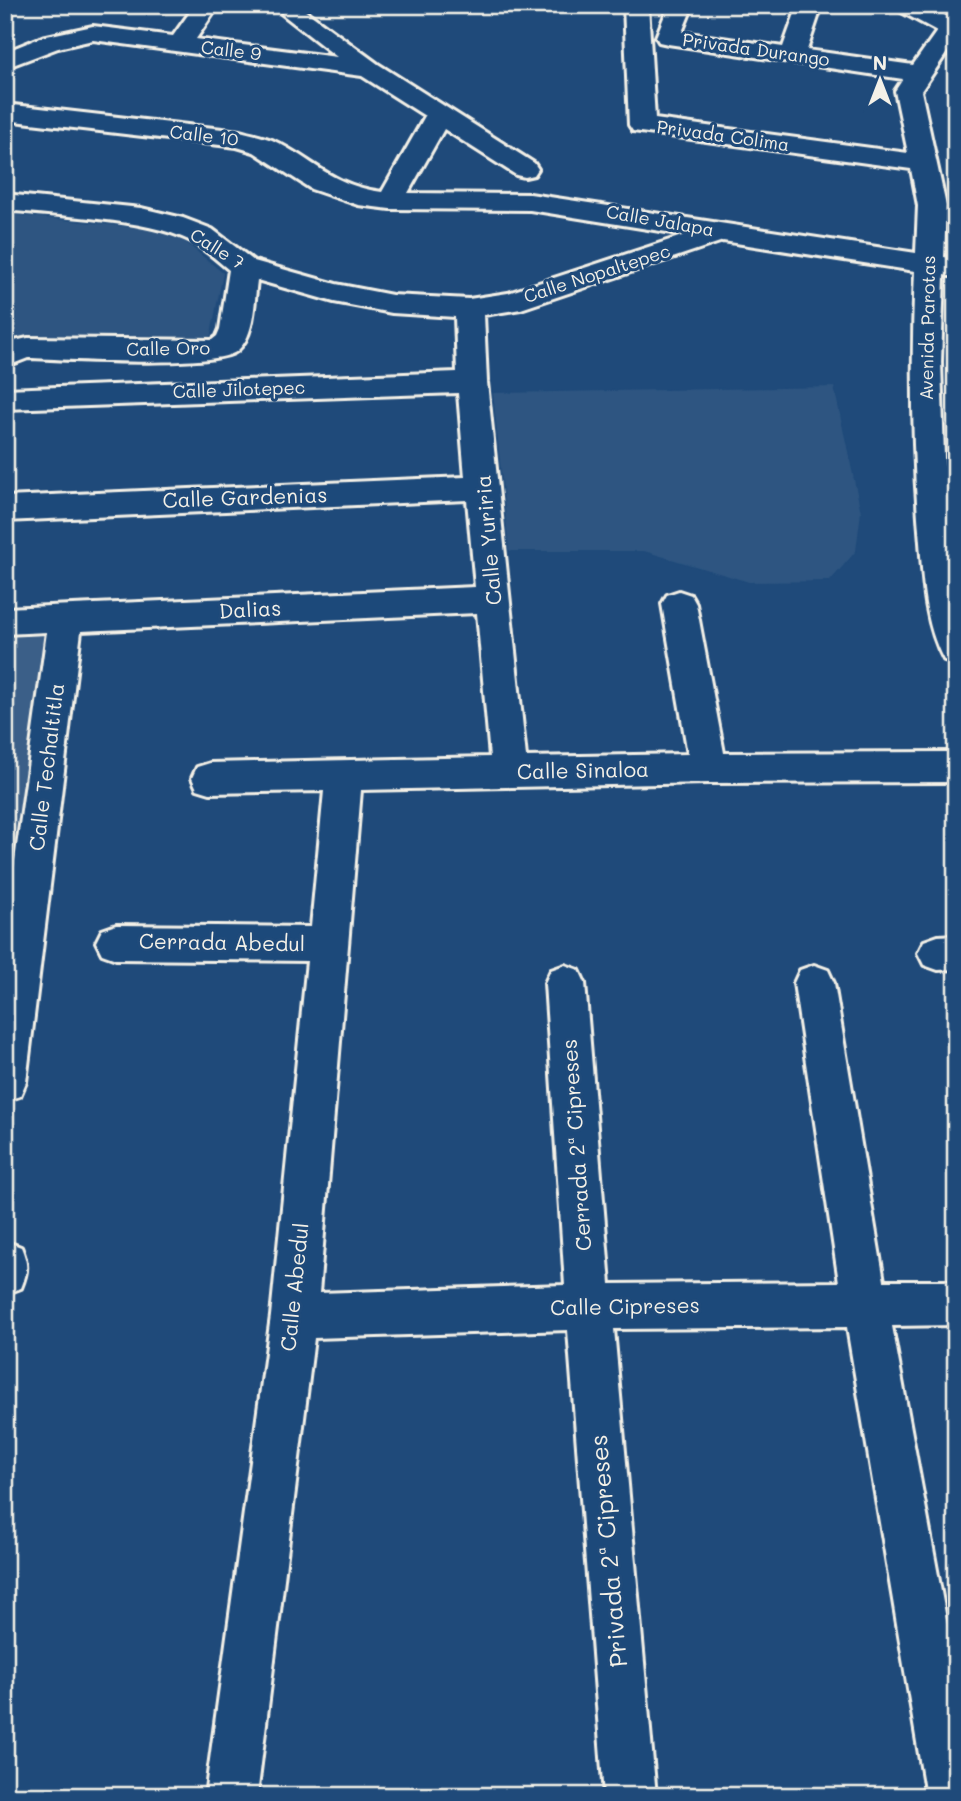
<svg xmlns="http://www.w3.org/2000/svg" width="961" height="1801" font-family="Mali,sans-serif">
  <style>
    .built { fill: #2d5581 }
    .green { fill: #3a5f88; stroke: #97a8b8; stroke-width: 2 }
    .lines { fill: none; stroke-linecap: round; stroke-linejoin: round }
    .minor-casing { stroke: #f4f1e8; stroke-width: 6 }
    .minor { fill: #1f4a7a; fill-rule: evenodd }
    .labels { text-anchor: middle; stroke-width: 6; stroke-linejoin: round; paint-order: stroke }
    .far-street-label { font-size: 18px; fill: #f4f1e8; stroke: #1f4a7a }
    .street-label { font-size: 21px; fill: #f4f1e8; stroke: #1f4a7a }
    .near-street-label { font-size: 24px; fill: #f4f1e8; stroke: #1f4a7a }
  </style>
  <rect width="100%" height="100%" fill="#1f4a7a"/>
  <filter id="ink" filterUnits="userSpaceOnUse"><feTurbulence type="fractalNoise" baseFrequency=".0143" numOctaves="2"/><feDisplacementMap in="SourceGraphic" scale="14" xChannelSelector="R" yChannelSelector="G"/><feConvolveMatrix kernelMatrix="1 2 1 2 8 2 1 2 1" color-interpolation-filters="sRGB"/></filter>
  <g filter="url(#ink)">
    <g class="built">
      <polygon points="5,214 172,231 223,273 210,339 5,336"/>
      <polygon points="834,387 861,512 856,551 830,581 749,582 644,551 509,551 493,393"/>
    </g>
    <polygon class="green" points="5,626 55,626 5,972"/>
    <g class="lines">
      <g class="minor-casing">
        <g id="minor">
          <path d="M195,5H219L196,39L337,57L282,14L285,9L294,7L303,9L378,64L534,163L538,169L534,175L525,177L516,175L444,129L408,193L530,194L916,253L918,206L911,169L633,131L629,125L624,5H648L655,119L908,153L895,91L903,79L668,44L659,42L656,37L669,5H693L682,32L783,47L798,5H822L807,50L913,65L937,31L898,10L895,5H926L946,16L956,13V39L921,91L946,206L944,257L956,259V277L944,275L941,362L944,458L956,570V664L944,660C925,625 923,582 920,542C912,451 911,362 915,271L723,241L521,309L484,315L487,382L526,757L688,754L662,604L667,595L679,591L691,595L696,604L724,753L956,752V782L709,783L361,790L319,1293L565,1285L545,983L551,970L565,965L579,970L585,983L610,1284L839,1282L794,983L800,970L814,965L828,970L834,983L884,1281H956V1325L892,1326L956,1673V1796H926L847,1327L614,1329L656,1796H604L568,1330L314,1338L257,1796H205L271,1316L307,961L116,959L102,954L96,942L102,930L116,925L311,927L324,791L210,793L197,789L192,778L197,767L210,763L490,757L477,613L81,631L26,1082L20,1096L5,1101V932L47,632L5,634V608L475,587L467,500L5,521V497L465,477L458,393L5,409V389L457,372L455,317L392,313L334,302L257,280C254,302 255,336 237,351C216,369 63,359 28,358L5,367V343L28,338L212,340L217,336L220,329L229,270C217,260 204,248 191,241C146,218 57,216 5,210V194L141,208L183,218L212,229L254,261L336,284L392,295L469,299L508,293L685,235L530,210L390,209L358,205L311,189L254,152L237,147L5,120V104L240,131C250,134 262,136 272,140C315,160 330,185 382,192L425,116L362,76L93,40L58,48L5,68V52L42,37L93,26L173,36Z"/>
          <polygon points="956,935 956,969 938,970 924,965 918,953 924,941 938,936"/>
          <path d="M5,1241L21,1247C28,1264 28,1271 21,1288L5,1294Z"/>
        </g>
      </g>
      <use href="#minor" class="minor"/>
    </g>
  </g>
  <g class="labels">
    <g class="far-street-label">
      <text transform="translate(756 50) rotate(8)" y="6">Privada Durango</text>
      <text transform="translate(231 51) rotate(7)" y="6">Calle 9</text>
      <text transform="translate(204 136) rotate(7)" y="6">Calle 10</text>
      <text transform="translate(723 136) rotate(8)" y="6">Privada Colima</text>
      <text transform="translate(660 221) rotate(10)" y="6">Calle Jalapa</text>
      <text transform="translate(217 249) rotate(32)" y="6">Calle 7</text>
      <text transform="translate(597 274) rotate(-18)" y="6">Calle Nopaltepec</text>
      <text transform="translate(928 328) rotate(-89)" y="6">Avenida Parotas</text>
      <text transform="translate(168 349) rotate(-1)" y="6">Calle Oro</text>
      <text transform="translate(239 390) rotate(-2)" y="6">Calle Jilotepec</text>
    </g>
    <g class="street-label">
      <text transform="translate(245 498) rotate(-2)" y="7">Calle Gardenias</text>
      <text transform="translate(489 540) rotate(-95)" y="7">Calle Yuriria</text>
      <text transform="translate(250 610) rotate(-3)" y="7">Dalias</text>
      <text transform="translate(47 767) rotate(-83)" y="7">Calle Techaltitla</text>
      <text transform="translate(583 771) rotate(-1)" y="7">Calle Sinaloa</text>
      <text transform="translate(222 943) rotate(1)" y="7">Cerrada Abedul</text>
      <text transform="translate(577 1145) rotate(-94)" y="7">Cerrada 2ª Cipreses</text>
      <text transform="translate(295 1287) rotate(-84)" y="7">Calle Abedul</text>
      <text transform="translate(625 1307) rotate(-1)" y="7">Calle Cipreses</text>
    </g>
    <g class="near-street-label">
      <text transform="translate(609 1551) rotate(-95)" y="8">Privada 2ª Cipreses</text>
    </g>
  </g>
  <rect width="961" height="1801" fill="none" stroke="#1f4a7a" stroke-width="28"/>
  <rect x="14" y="14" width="933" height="1773" fill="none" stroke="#f4f1e8" stroke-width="2.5" filter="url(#ink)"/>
  <g transform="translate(880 80)" stroke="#1f4a7a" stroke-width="5" paint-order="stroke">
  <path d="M0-5L12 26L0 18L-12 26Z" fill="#f4f1e8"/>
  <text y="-10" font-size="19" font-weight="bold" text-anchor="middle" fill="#f4f1e8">N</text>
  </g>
</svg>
